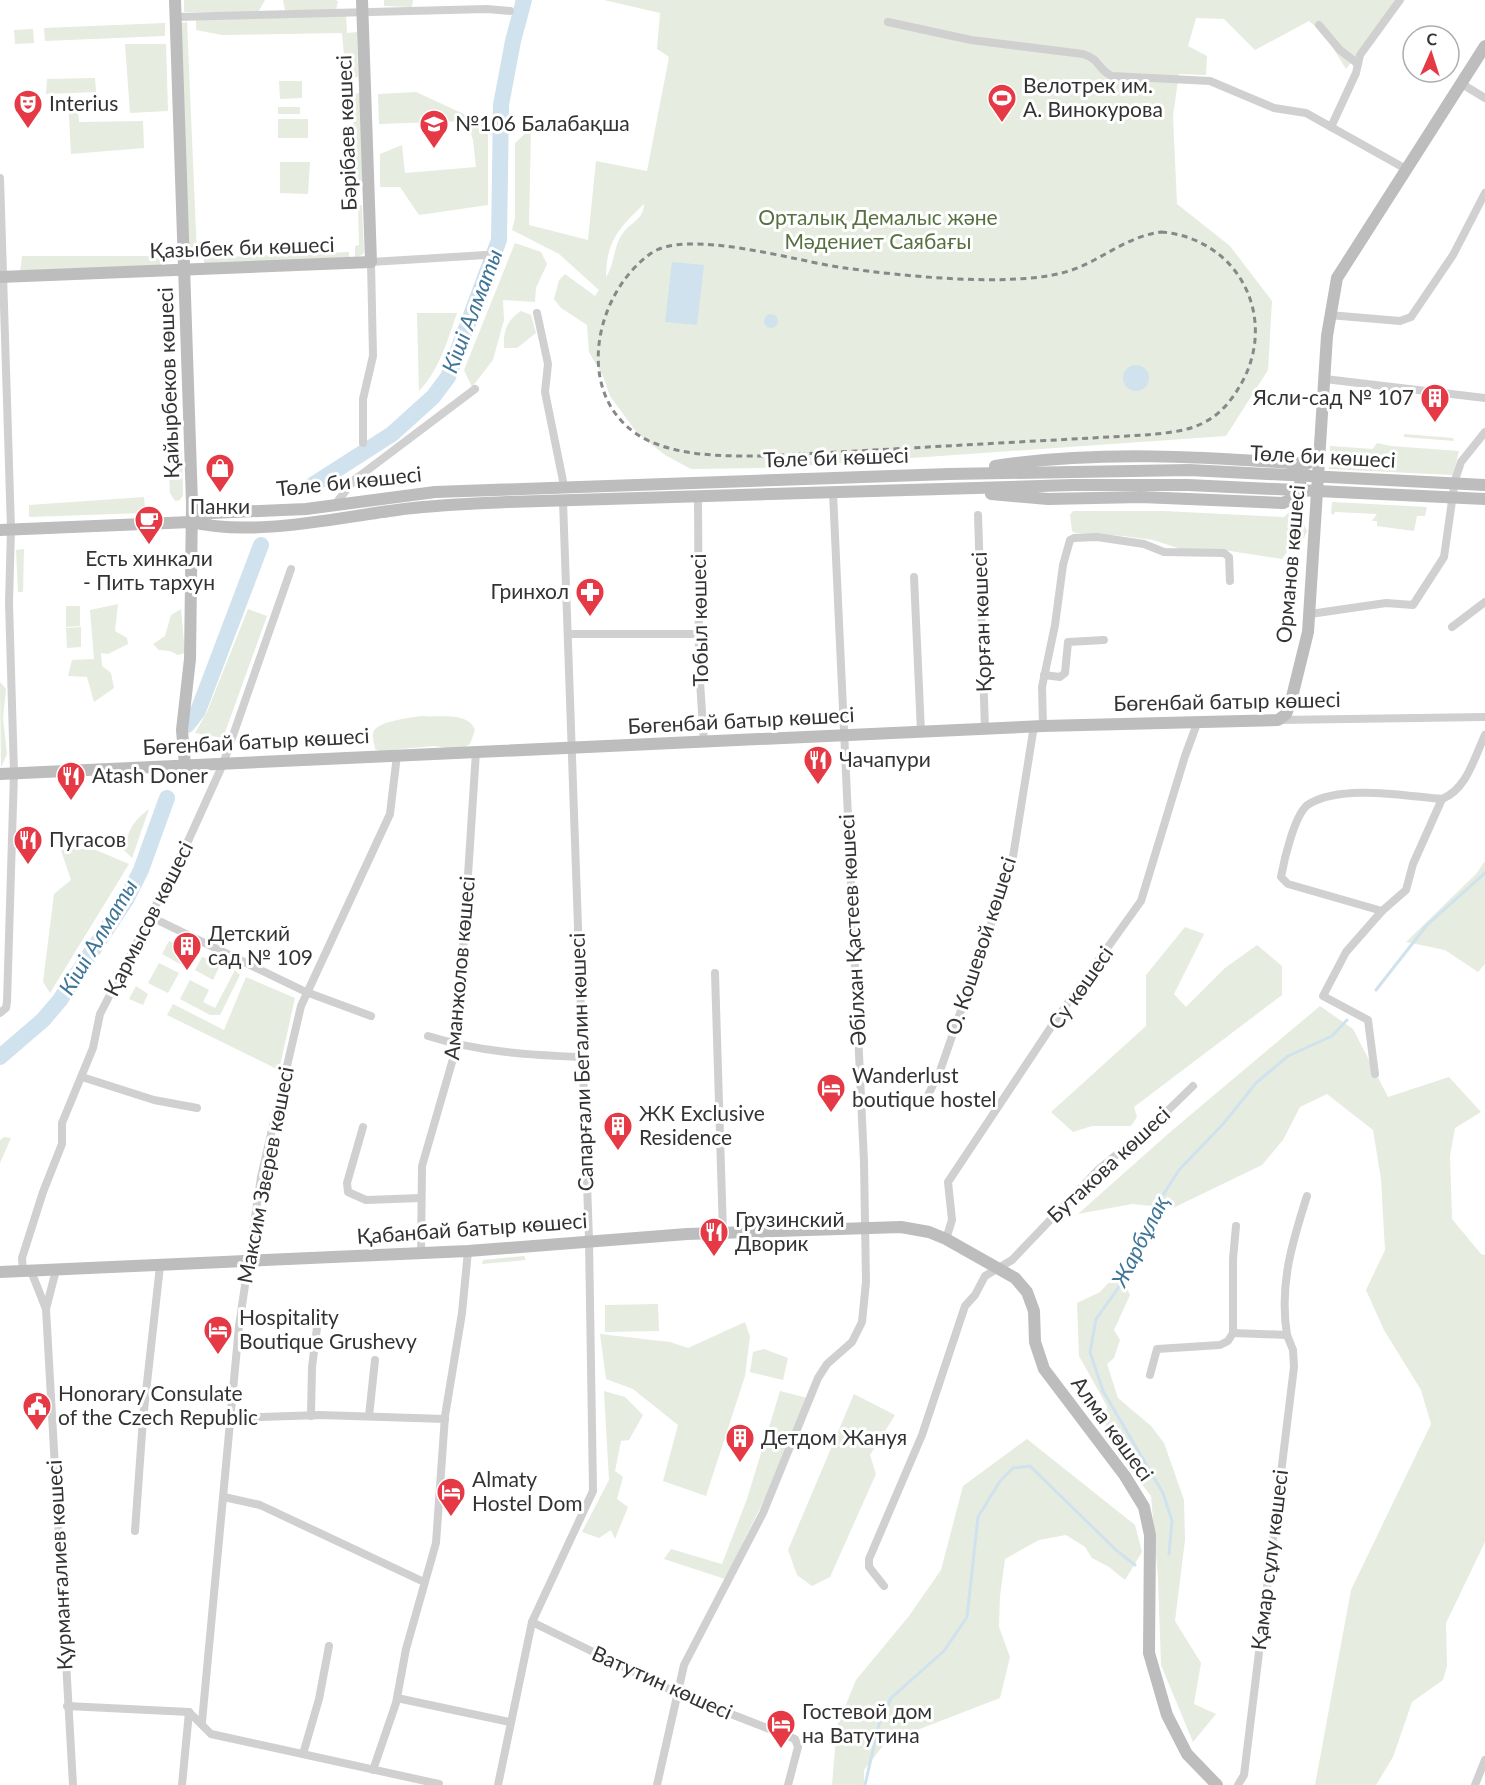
<svg xmlns="http://www.w3.org/2000/svg" width="1485" height="1785" font-family="Lato,sans-serif">
  <style>
    .green { fill: #e6ecdf; fill-rule: evenodd }
    .water { fill: #cfe2ee }
    .lines { fill: none; stroke-linecap: round; stroke-linejoin: round }
    .stream { stroke: #cfe2ee; stroke-width: 3 }
    .river { stroke: #cfe2ee; stroke-width: 16 }
    .street { stroke: #d0d0d0; stroke-width: 8 }
    .secondary { stroke: #bdbdbd; stroke-width: 12 }
    .rail { stroke: #888; stroke-width: 3; stroke-dasharray: 6 4.5; stroke-linecap: butt }
    .labels { text-anchor: middle; stroke-width: 6; stroke-linejoin: round; paint-order: stroke }
    .poi-label { font-size: 21px; fill: #333; stroke: #fff; text-anchor: start }
    .street-label { font-size: 21px; fill: #333; stroke: #fff }
    .park-label { font-size: 21px; fill: #56703f; stroke: #fff }
    .water-label { font-size: 22px; font-style: italic; fill: #3f7597; stroke: #fff }
  </style>
  <rect width="100%" height="100%" fill="#fff"/>
  <g class="green">
    <polygon points="184,0 265,0 258,12 184,12"/>
    <polygon points="283,0 335,0 338,1 336,10 285,10"/>
    <polygon points="384,0 413,0 412,7 384,6"/>
    <path d="M604,0H1401L1346,69L1325,35L1309,21L1255,50L1224,19L1196,18L1188,46L1207,56L1206,75L1179,74L1173,116L1177,204L1230,246L1272,301L1268,370L1226,436L770,468L691,469L665,455L637,433L610,396L603,376L589,352L587,325L561,308L554,299L559,280L565,274L595,296L599,290L559,254L512,230L515,218V143L531,128L529,225L588,240L596,161L647,171L669,57L657,49L660,13ZM644,204C644,219 631,222 623,233C613,246 615,264 606,277C606,241 619,228 644,204Z"/>
    <polygon points="346,14 347,33 357,32 358,77 346,78 342,33 222,35 196,30 196,19"/>
    <polygon points="187,22 197,255 189,254 180,23"/>
    <polygon points="165,23 165,36 45,41 44,28"/>
    <polygon points="33,29 34,43 15,44 14,30"/>
    <polygon points="125,44 166,44 168,111 130,113"/>
    <polygon points="95,78 96,92 46,94 47,79"/>
    <polygon points="279,81 302,81 302,98 280,99"/>
    <polygon points="416,92 479,121 488,121 488,205 419,215 400,187 380,187 380,154 402,145 405,173 476,167 473,140 467,121 379,124 378,94"/>
    <polygon points="361,93 363,181 354,189 353,94"/>
    <polygon points="68,99 77,100 79,122 143,121 144,148 71,154"/>
    <rect x="278" y="107" width="22" height="7"/>
    <rect x="278" y="119" width="30" height="19"/>
    <polygon points="280,162 310,162 308,194 280,193"/>
    <polygon points="362,205 364,252 362,255 355,257 355,246 359,245 358,206"/>
    <polygon points="515,243 541,252 547,264 536,288 535,302 503,300 504,320 493,360 472,387 464,370"/>
    <polygon points="349,252 349,260 204,267 204,258"/>
    <polygon points="22,256 164,256 165,266 20,272"/>
    <path d="M521,311L531,315L536,333L517,348H504C503,331 507,320 521,311Z"/>
    <path d="M417,313H457C448,339 439,371 419,391Z"/>
    <polygon points="1404,434 1453,438 1454,441 1404,437"/>
    <polygon points="1377,443 1391,446 1459,451 1453,475 1329,469 1330,446 1373,449"/>
    <polygon points="182,451 183,495 180,500 175,501 170,493 168,452"/>
    <polygon points="144,497 145,510 142,513 29,517 29,505"/>
    <polygon points="1332,502 1427,507 1425,516 1417,516 1414,531 1377,526 1377,521 1372,521 1377,514 1335,512 1333,515 1331,513"/>
    <polygon points="1291,510 1299,514 1307,531 1304,538 1288,538 1287,552 1282,559 1230,551 1181,549 1153,540 1123,536 1075,533 1072,531 1070,515 1073,511 1164,511 1284,517"/>
    <polygon points="24,549 23,592 18,592 16,550"/>
    <polygon points="118,604 115,631 127,638 128,644 108,654 101,653 102,666 111,673 114,688 94,702 87,677 68,676 72,660 94,659 90,610"/>
    <polygon points="66,606 80,606 80,626 66,627"/>
    <polygon points="181,609 185,653 178,655 170,651 159,650 153,644 165,636 171,615"/>
    <polygon points="248,609 267,616 223,738 195,733 207,712"/>
    <polygon points="81,627 81,647 67,648 66,628"/>
    <polygon points="0,682 6,689 3,718 7,754 1,768"/>
    <path d="M421,716C438,718 468,711 475,730L470,744L460,750L434,746L380,751L375,749C375,745 372,738 373,734C374,721 410,718 421,716Z"/>
    <path d="M149,809L132,858L124,850C128,830 133,821 149,809Z"/>
    <polygon points="60,847 96,850 129,864 50,993 43,982 54,894 71,880"/>
    <polygon points="1485,861 1485,964 1478,972 1445,950 1406,942 1476,874"/>
    <polygon points="1185,927 1204,934 1174,994 1186,1007 1225,968 1257,945 1282,966 1282,995 1134,1107 1137,1117 1131,1126 1092,1126 1073,1132 1051,1112 1146,1026 1146,975"/>
    <polygon points="169,941 189,950 182,965 162,954"/>
    <polygon points="202,957 221,963 213,980 195,970"/>
    <polygon points="159,963 179,973 168,993 148,983"/>
    <polygon points="235,970 240,975 220,1015 210,1015 180,999 190,980 209,990 203,1002 215,1008"/>
    <polygon points="246,977 295,998 279,1070 167,1015 173,1004 224,1030"/>
    <polygon points="136,986 148,994 143,1005 129,999"/>
    <polygon points="1320,1006 1353,1029 1388,1097 1449,1077 1481,1112 1455,1128 1450,1156 1452,1219 1481,1254 1485,1255 1485,1542 1446,1623 1447,1666 1443,1680 1412,1702 1393,1757 1376,1785 1315,1785 1351,1590 1431,1424 1421,1390 1384,1330 1366,1290 1385,1250 1381,1179 1373,1130 1327,1094 1300,1107 1283,1140 1262,1165 1173,1208 1132,1204 1078,1214 1169,1133"/>
    <polygon points="4,1137 11,1138 0,1163 0,1140"/>
    <polygon points="524,1256 526,1260 482,1264 483,1260"/>
    <polygon points="1119,1272 1130,1295 1114,1330 1120,1340 1114,1358 1107,1364 1118,1398 1151,1426 1164,1443 1184,1500 1185,1540 1175,1621 1201,1663 1194,1704 1216,1714 1193,1742 1161,1665 1158,1578 1151,1496 1105,1437 1107,1406 1079,1356 1077,1303 1100,1292"/>
    <polygon points="658,1304 659,1331 605,1332 605,1305"/>
    <polygon points="745,1322 750,1336 745,1376 706,1496 663,1481 678,1425 633,1389 606,1379 600,1334 670,1342 688,1348"/>
    <polygon points="764,1349 788,1358 783,1380 750,1372 753,1352"/>
    <polygon points="604,1391 625,1397 643,1415 629,1440 621,1441 615,1471 623,1477 617,1499 628,1507 615,1539 611,1530 599,1538 582,1532 609,1480"/>
    <polygon points="780,1391 807,1398 765,1498 725,1579 664,1559 671,1549 722,1564 747,1499"/>
    <polygon points="854,1394 895,1415 870,1455 876,1474 830,1577 812,1586 797,1575 788,1550"/>
    <polygon points="1027,1439 1135,1525 1142,1552 1125,1580 1109,1567 1092,1558 1085,1547 1066,1535 1039,1540 1005,1559 1000,1596 999,1627 1010,1657 1000,1698 886,1742 864,1770 864,1785 832,1785 837,1726 856,1680 909,1616 941,1570 963,1486"/>
  </g>
  <g class="water">
    <polygon points="672,262 704,265 697,325 665,322"/>
    <circle cx="771" cy="321" r="7"/>
    <circle cx="1136" cy="378" r="13"/>
  </g>
  <g class="lines">
    <g class="stream">
      <polyline points="1376,990 1427,925 1485,873"/>
      <polyline points="1169,1554 1172,1521 1163,1493 1103,1391 1090,1352 1096,1319 1124,1280 1145,1223 1179,1170 1224,1123 1256,1083 1288,1056 1332,1036 1347,1020"/>
      <polyline points="865,1785 879,1724 891,1698 944,1651 967,1617 978,1517 1000,1481 1013,1468 1030,1466 1116,1550 1135,1565"/>
    </g>
    <g class="river">
      <polyline points="311,486 392,434 433,397 448,377 499,240 501,105 513,41 524,0"/>
      <polyline points="187,725 198,711 261,545"/>
      <polyline points="0,1057 43,1020 60,1000 127,898 141,870 167,798"/>
    </g>
    <g class="street">
      <polyline points="175,17 487,9 510,11"/>
      <path d="M888,22L971,40L1083,54C1102,60 1097,70 1112,76L1210,81L1274,108L1306,113L1406,169"/>
      <polyline points="1319,25 1340,50 1358,64"/>
      <polyline points="1462,84 1485,98"/>
      <polyline points="1331,127 1356,73 1360,55 1400,0"/>
      <polyline points="0,178 11,529 9,603 14,773 7,1002 6,1008 0,1013"/>
      <polyline points="537,313 548,364 545,392 564,486"/>
      <polyline points="1329,315 1400,321 1411,317 1453,255 1485,193"/>
      <polyline points="1325,379 1485,398"/>
      <polyline points="363,443 363,399 373,356 371,262 486,255"/>
      <polyline points="698,497 699,666 704,743"/>
      <polyline points="334,506 353,481 475,389"/>
      <polyline points="978,515 985,729"/>
      <polyline points="914,577 921,732"/>
      <polyline points="1310,614 1386,603 1413,605 1444,557 1455,480 1461,462 1485,432"/>
      <polyline points="1452,627 1485,602"/>
      <polyline points="568,634 700,634"/>
      <polyline points="1044,675 1060,677 1065,673 1068,642 1104,640"/>
      <polyline points="1279,720 1485,717"/>
      <polyline points="1043,726 1042,687 1055,625 1063,565 1070,540 1074,538 1097,537 1144,544 1164,552 1224,553 1229,557 1230,581"/>
      <path d="M1382,911L1288,884L1281,877C1284,860 1295,812 1309,804C1342,784 1405,796 1442,799"/>
      <polyline points="151,917 306,992 371,1016"/>
      <polyline points="715,973 723,1233"/>
      <path d="M428,1036C479,1052 529,1055 582,1057"/>
      <path d="M1375,1074L1368,1020L1323,996L1346,952L1382,911L1406,890L1413,864L1442,799C1467,789 1474,758 1485,735"/>
      <polyline points="82,1077 154,1100 197,1108"/>
      <polyline points="929,1093 940,1071 1012,863 1033,732 1036,726"/>
      <polyline points="363,1127 347,1183 348,1192 366,1200 421,1198"/>
      <polyline points="946,1239 952,1220 948,1182 1057,1018 1141,901 1185,756 1198,721"/>
      <polyline points="421,1253 422,1166 457,1045 476,752"/>
      <polyline points="23,1271 22,1258 43,1192 62,1144 62,1123 93,1048 100,1014 179,861 223,764 291,569"/>
      <polyline points="31,1271 46,1309 56,1270"/>
      <polyline points="46,1309 73,1785"/>
      <polyline points="1233,1333 1287,1335 1293,1350 1294,1367 1244,1775 1238,1785"/>
      <path d="M1287,1335C1279,1285 1292,1243 1307,1196"/>
      <polyline points="1150,1375 1157,1349 1220,1345 1228,1341 1233,1333 1233,1259 1236,1226"/>
      <polyline points="311,1416 312,1367 318,1320"/>
      <polyline points="369,1416 375,1360"/>
      <polyline points="231,1418 320,1415 445,1419"/>
      <polyline points="224,1497 260,1505 424,1582"/>
      <polyline points="135,1531 143,1419 160,1266"/>
      <polyline points="884,1586 869,1567 869,1559 922,1435 965,1306 975,1295 985,1276 1012,1260 1099,1169 1155,1123 1193,1086"/>
      <polyline points="532,1622 677,1693 795,1739 798,1747 788,1785"/>
      <polyline points="397,1698 510,1722"/>
      <polyline points="67,1706 189,1712 211,1734 439,1784"/>
      <polyline points="202,1722 239,1326 261,1177 301,1006 390,814 397,755"/>
      <polyline points="303,1754 319,1699 329,1646"/>
      <polyline points="373,1770 396,1703 406,1649 436,1543 445,1416 462,1313 468,1251"/>
      <polyline points="182,1785 189,1712"/>
      <polyline points="498,1785 532,1622 593,1491 589,1240 563,501"/>
      <polyline points="657,1785 684,1665 763,1513 818,1378 827,1364 852,1342 862,1322 866,1282 864,1162 833,493"/>
      <polyline points="1475,1785 1485,1760"/>
    </g>
    <g class="secondary">
      <polyline points="175,0 192,503 190,659 182,730 185,765"/>
      <polyline points="0,277 371,262 362,0"/>
      <path d="M995,466C1097,450 1205,457 1307,464L1320,453"/>
      <path d="M991,494L1048,499L1141,497L1283,503C1302,496 1307,475 1290,463"/>
      <polyline points="191,522 211,513 306,509 435,492 949,474 1189,470 1485,485"/>
      <path d="M0,530L191,522C253,537 334,518 397,510C433,505 470,504 507,502L1073,485H1188L1485,499"/>
      <polyline points="0,774 1043,726 1278,720 1286,714 1291,701 1308,632 1327,336 1337,278 1485,46"/>
      <polyline points="0,1272 468,1251 687,1234 901,1227 929,1232 946,1239 1015,1278 1027,1292 1034,1311 1035,1342 1044,1369 1125,1476 1144,1507 1150,1535 1149,1653 1167,1715 1187,1754 1217,1785"/>
    </g>
    <path class="rail" d="M1161,232C1238,238 1279,317 1241,384C1232,400 1220,415 1203,423C1186,432 1164,433 1145,435L765,456C727,456 685,457 649,441C572,404 591,297 650,254C686,227 798,262 845,268C902,276 1007,287 1062,273C1098,264 1123,237 1161,232Z"/>
  </g>
  <defs>
    <g id="stadium-pin" transform="scale(1.5)"><path d="M0 17L-7.5 6A9.5 9.5 0 1 1 7.5 6Z" fill="#e63946" stroke="#fff"/><path d="M0-5a6.5 5 0 1 0 0 10a6.5 5 0 1 0 0-10ZM-3.5-1.8h7v3.6h-7Z" fill="#fff"/></g>
    <g id="theatre-pin" transform="scale(1.5)"><path d="M0 17L-7.5 6A9.5 9.5 0 1 1 7.5 6Z" fill="#e63946" stroke="#fff"/><path d="M-5-5.5Q0-4 5-5.5V0Q5 5 0 6Q-5 5-5 0ZM-3.3-2.5H-1v1.5H-3.3ZM1-2.5H3.3v1.5H1ZM-2.8 1Q0 5.5 2.8 1Z" fill="#fff"/></g>
    <g id="school-pin" transform="scale(1.5)"><path d="M0 17L-7.5 6A9.5 9.5 0 1 1 7.5 6Z" fill="#e63946" stroke="#fff"/><path d="M0-5L7-2L0 1L-7-2ZM-4 1L0 2.5L4 1V4Q0 6-4 4Z" fill="#fff"/></g>
    <g id="building-pin" transform="scale(1.5)"><path d="M0 17L-7.5 6A9.5 9.5 0 1 1 7.5 6Z" fill="#e63946" stroke="#fff"/><path d="M-4-6H4V6H1V3H-1V6H-4ZM-2.5-4.3h1.7v1.8h-1.7ZM.8-4.3h1.7v1.8H.8ZM-2.5-1h1.7V.8h-1.7ZM.8-1h1.7V.8H.8Z" fill="#fff"/></g>
    <g id="shop-pin" transform="scale(1.5)"><path d="M0 17L-7.5 6A9.5 9.5 0 1 1 7.5 6Z" fill="#e63946" stroke="#fff"/><path d="M-5-2.5h2.3a2.7 3.5 0 0 1 5.4 0H5L5.5 6h-11ZM-1.5-2.5h3a1.5 2.3 0 0 0-3 0Z" fill="#fff"/></g>
    <g id="cafe-pin" transform="scale(1.5)"><path d="M0 17L-7.5 6A9.5 9.5 0 1 1 7.5 6Z" fill="#e63946" stroke="#fff"/><path d="M-5.5-4.5H6V0H3Q3 3.5 0 3.5H-2.5Q-5.5 3.5-5.5 0ZM3-3.2v2h1.7v-2ZM-6 4.5H4V6H-6Z" fill="#fff"/></g>
    <g id="pharmacy-pin" transform="scale(1.5)"><path d="M0 17L-7.5 6A9.5 9.5 0 1 1 7.5 6Z" fill="#e63946" stroke="#fff"/><path d="M-2-6h4v4h4v4h-4v4h-4v-4h-4v-4h4Z" fill="#fff"/></g>
    <g id="restaurant-pin" transform="scale(1.5)"><path d="M0 17L-7.5 6A9.5 9.5 0 1 1 7.5 6Z" fill="#e63946" stroke="#fff"/><path d="M-5-6h1v4h1v-4h1v4h1v-4h1v5L-1.5 .5V6h-2V.5L-5-1ZM5-6V6H3V1.5H1.5Q1.5-4 5-6Z" fill="#fff"/></g>
    <g id="hotel-pin" transform="scale(1.5)"><path d="M0 17L-7.5 6A9.5 9.5 0 1 1 7.5 6Z" fill="#e63946" stroke="#fff"/><path d="M-6-4.5h1.5V1H6V5H4.5V3h-9V5H-6ZM-4 0a1.8 1.8 0 1 1 3.6 0ZM.5 0V-2.5h3Q6-2.5 6 0Z" fill="#fff"/></g>
    <g id="civic-pin" transform="scale(1.5)"><path d="M0 17L-7.5 6A9.5 9.5 0 1 1 7.5 6Z" fill="#e63946" stroke="#fff"/><path d="M-.6-6.5H3V-4.5H.6V-3L4-1V1h2V6H-6V1h2V-1L-.6-3ZM-1.2 2.5V6h2.4V2.5Z" fill="#fff"/></g>
  </defs>
  <g fill-rule="evenodd">
    <use href="#stadium-pin" x="1002" y="98"/>
    <use href="#theatre-pin" x="28" y="104"/>
    <use href="#school-pin" x="434" y="124"/>
    <use href="#building-pin" x="1435" y="398"/>
    <use href="#shop-pin" x="220" y="468"/>
    <use href="#cafe-pin" x="149" y="520"/>
    <use href="#pharmacy-pin" x="590" y="592"/>
    <use href="#restaurant-pin" x="818" y="760"/>
    <use href="#restaurant-pin" x="71" y="776"/>
    <use href="#restaurant-pin" x="28" y="840"/>
    <use href="#building-pin" x="187" y="946"/>
    <use href="#hotel-pin" x="831" y="1088"/>
    <use href="#building-pin" x="618" y="1126"/>
    <use href="#restaurant-pin" x="714" y="1232"/>
    <use href="#hotel-pin" x="218" y="1330"/>
    <use href="#civic-pin" x="37" y="1406"/>
    <use href="#building-pin" x="740" y="1438"/>
    <use href="#hotel-pin" x="451" y="1492"/>
    <use href="#hotel-pin" x="781" y="1724"/>
  </g>
  <g class="labels">
    <g class="poi-label">
      <text x="1023" y="93">Велотрек им.<tspan x="1023" dy="24">А. Винокурова</tspan></text>
      <text x="49" y="111">Interius</text>
      <text x="455" y="131">№106 Балабақша</text>
      <text x="1414" y="405" text-anchor="end">Ясли-сад № 107</text>
      <text x="220" y="514" text-anchor="middle">Панки</text>
      <text x="149" y="566" text-anchor="middle">Есть хинкали<tspan x="149" dy="24">- Пить тархун</tspan></text>
      <text x="569" y="599" text-anchor="end">Гринхол</text>
      <text x="839" y="767">Чачапури</text>
      <text x="92" y="783">Atash Doner</text>
      <text x="49" y="847">Пугасов</text>
      <text x="208" y="941">Детский<tspan x="208" dy="24">сад № 109</tspan></text>
      <text x="852" y="1083">Wanderlust<tspan x="852" dy="24">boutique hostel</tspan></text>
      <text x="639" y="1121">ЖК Exclusive<tspan x="639" dy="24">Residence</tspan></text>
      <text x="735" y="1227">Грузинский<tspan x="735" dy="24">Дворик</tspan></text>
      <text x="239" y="1325">Hospitality<tspan x="239" dy="24">Boutique Grushevy</tspan></text>
      <text x="58" y="1401">Honorary Consulate<tspan x="58" dy="24">of the Czech Republic</tspan></text>
      <text x="761" y="1445">Детдом Жануя</text>
      <text x="472" y="1487">Almaty<tspan x="472" dy="24">Hostel Dom</tspan></text>
      <text x="802" y="1719">Гостевой дом<tspan x="802" dy="24">на Ватутина</tspan></text>
    </g>
    <g class="street-label">
      <text transform="translate(347 133) rotate(-92)" y="7">Бәрібаев көшесі</text>
      <text transform="translate(242 248) rotate(-2)" y="7">Қазыбек би көшесі</text>
      <text transform="translate(169 383) rotate(-92)" y="7">Қайырбеков көшесі</text>
      <text transform="translate(1323 457) rotate(3)" y="7">Төле би көшесі</text>
      <text transform="translate(836 458) rotate(-2)" y="7">Төле би көшесі</text>
      <text transform="translate(349 482) rotate(-6)" y="7">Төле би көшесі</text>
      <text transform="translate(1291 564) rotate(-85)" y="7">Орманов көшесі</text>
      <text transform="translate(700 620) rotate(-91)" y="7">Тобыл көшесі</text>
      <text transform="translate(982 622) rotate(-92)" y="7">Қорған көшесі</text>
      <text transform="translate(1227 702) rotate(-1)" y="7">Бөгенбай батыр көшесі</text>
      <text transform="translate(741 721) rotate(-3)" y="7">Бөгенбай батыр көшесі</text>
      <text transform="translate(256 742) rotate(-3)" y="7">Бөгенбай батыр көшесі</text>
      <text transform="translate(149 919) rotate(-63)" y="7">Қармысов көшесі</text>
      <text transform="translate(853 930) rotate(-93)" y="7">Әбілхан Қастеев көшесі</text>
      <text transform="translate(981 946) rotate(-72)" y="7">О. Кошевой көшесі</text>
      <text transform="translate(460 968) rotate(-85)" y="7">Аманжолов көшесі</text>
      <text transform="translate(1081 988) rotate(-55)" y="7">Су көшесі</text>
      <text transform="translate(582 1062) rotate(-92)" y="7">Сапарғали Бегалин көшесі</text>
      <text transform="translate(1109 1165) rotate(-43)" y="7">Бутакова көшесі</text>
      <text transform="translate(266 1175) rotate(-79)" y="7">Максим Зверев көшесі</text>
      <text transform="translate(472 1229) rotate(-4)" y="7">Қабанбай батыр көшесі</text>
      <text transform="translate(1112 1429) rotate(54)" y="7">Алма көшесі</text>
      <text transform="translate(1270 1560) rotate(-83)" y="7">Қамар сұлу көшесі</text>
      <text transform="translate(60 1565) rotate(-93)" y="7">Қурманғалиев көшесі</text>
      <text transform="translate(662 1683) rotate(24)" y="7">Ватутин көшесі</text>
    </g>
    <g class="park-label">
      <text x="878" y="225">Орталық Демалыс және<tspan x="878" dy="24">Мәдениет Саябағы</tspan></text>
    </g>
    <g class="water-label">
      <text transform="translate(472 311) rotate(-69)" y="8">Кіші Алматы</text>
      <text transform="translate(98 937) rotate(-59)" y="8">Кіші Алматы</text>
      <text transform="translate(1140 1241) rotate(-63)" y="8">Жарбұлақ</text>
    </g>
  </g>
  <g transform="translate(1431 54) rotate(3)"><circle r="28" fill="#ffffff" stroke="#adadad" stroke-width="1.5"/>
  <path d="M0-4.5L10 22L0 15L-10 22Z" fill="#e63946"/>
  <text y="-9" font-size="16" font-weight="bold" text-anchor="middle" fill="#333333">С</text>
  </g>
</svg>
